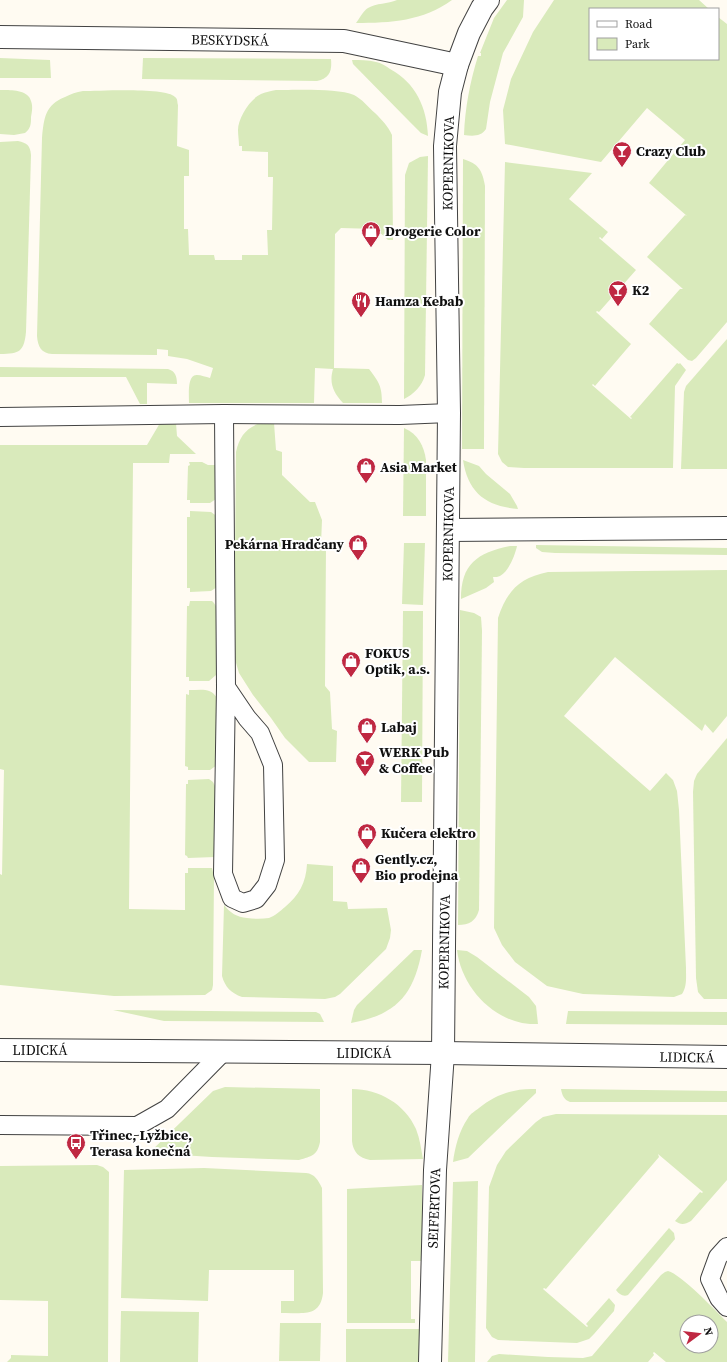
<svg xmlns="http://www.w3.org/2000/svg" width="727" height="1362" font-family="'Source Serif 4',serif">
  <style>
    .green { fill: #d9eabb; fill-rule: evenodd }
    .lines { fill: none; stroke-linecap: round; stroke-linejoin: round }
    .service-casing { stroke: #424242; stroke-width: 20 }
    .minor-casing { stroke: #424242; stroke-width: 24 }
    .tertiary-casing { stroke: #424242; stroke-width: 24 }
    .service { stroke: #fff; stroke-width: 18 }
    .minor { stroke: #fff; stroke-width: 22 }
    .tertiary { stroke: #fff; stroke-width: 22 }
    .labels { text-anchor: middle; stroke-width: 4; stroke-linejoin: round; paint-order: stroke }
    .street-label { font-size: 14px; fill: #0f0f0f; stroke: #fff }
    .poi-label { font-size: 14px; font-weight: bold; fill: #0f0f0f; stroke: #fff; text-anchor: start }
  </style>
  <rect width="100%" height="100%" fill="#fffbf2"/>
  <g class="green">
    <path d="M397,0H452C423,21 391,23 356,23C360,18 363,11 368,8C376,3 388,4 397,0Z"/>
    <path d="M507,0H524L523,17L503,53L490,102L486,129C481,137 472,136 464,135C465,108 470,82 478,56H481V53H480L494,18Z"/>
    <polygon points="554,0 699,0 709,9 590,9 590,59 718,59 718,17 727,24 727,322 696,358 692,361 688,360 649,324 680,289 683,289 647,257 685,215 687,216 649,183 685,140 647,108 601,162 505,144 503,110 511,79 533,32"/>
    <polygon points="0,58 50,60 51,78 0,78"/>
    <path d="M143,58L331,59C332,71 330,78 317,81L142,79Z"/>
    <path d="M352,60C360,60 368,60 376,62C381,63 386,66 390,69C416,83 427,108 428,136L421,133L408,120L353,64Z"/>
    <path d="M0,90C9,90 28,89 31,101C33,106 32,112 31,117C31,124 31,128 25,133L14,135L0,134Z"/>
    <path d="M276,90C295,90 338,88 354,95C362,99 368,107 375,113C382,120 388,126 392,135L393,240H388L376,229L341,228L335,234L334,368L369,369C379,382 382,386 382,403H343C333,392 329,383 333,369L315,368L314,403H189C189,395 187,374 197,375C201,375 206,377 210,378L213,368L187,359L168,356V350L157,349V355L52,354C41,353 38,347 37,336L42,138C44,118 45,105 65,97C71,94 76,92 83,91C99,91 167,87 175,97C178,99 177,102 178,105L177,146L189,150V176H184V229H188L189,255H214L215,260H242V255H268L267,230H272L273,177H268V152L242,151V146H239C239,141 238,135 238,130C238,118 250,99 261,94C265,92 271,91 276,90Z"/>
    <path d="M18,141C27,143 30,145 31,155L26,332C24,351 20,354 0,354V142Z"/>
    <path d="M428,156L425,375C422,386 414,394 404,399L405,175L409,163L420,157Z"/>
    <path d="M463,159C479,164 482,170 485,186L484,449H462Z"/>
    <polygon points="505,162 592,173 569,199 608,232 602,239 600,237 599,238 636,270 599,312 597,311 596,312 631,344 595,386 593,384 592,385 631,419 632,418 630,417 677,363 679,364 680,363 686,370 675,386 673,468 524,468 508,467 502,462 498,454"/>
    <polygon points="727,339 727,469 681,469 684,392 686,386"/>
    <path d="M0,367L168,369C175,371 177,376 177,384L147,383V404H140L126,377H0Z"/>
    <polygon points="160,423 176,423 177,436 196,454 170,454 169,463 133,463 129,909 185,910 185,873 188,873 188,868 212,868 214,876 213,985 212,990 205,995 114,996 0,985 0,874 2,875 4,770 0,769 0,445 147,445"/>
    <path d="M260,423H274L276,450L282,452V475L310,502H315L322,520L321,544L326,546L325,686L330,692L332,729L337,731L336,762H309L285,738L271,718L253,695L239,673L234,656L236,452C239,437 246,428 260,423Z"/>
    <path d="M404,428C418,434 424,446 426,460V516H403Z"/>
    <path d="M463,460L479,466L486,474L510,494L517,506L518,509C486,506 468,493 463,460Z"/>
    <polygon points="189,462 202,462 208,465 217,465 216,499 210,503 190,503 190,500 187,500 188,466 190,465"/>
    <polygon points="190,511 211,512 218,517 217,587 211,591 190,592 190,588 187,588 187,517 190,517"/>
    <polygon points="404,543 425,543 423,605 402,604"/>
    <polygon points="536,545 727,548 727,555 555,553 542,552 536,548"/>
    <path d="M510,546H517C515,555 509,571 500,576C498,577 496,577 493,577L494,582L486,588L461,599C461,564 477,553 510,546Z"/>
    <path d="M727,570V716L713,733L705,724L702,731L615,657L564,716L650,791L666,773L673,780L677,791L679,810L686,968C686,978 687,986 682,994L674,997L583,994L547,986L515,962L502,945L494,928L498,618C507,591 519,578 548,572Z"/>
    <polygon points="190,601 212,601 214,603 217,608 216,675 209,681 189,681 189,677 186,677 187,606 189,606"/>
    <path d="M460,610L474,613L481,617L482,631L479,910C476,921 469,925 458,925Z"/>
    <polygon points="403,611 423,611 422,802 401,802"/>
    <path d="M189,690C200,690 211,687 217,698V765L210,770H188V767L185,766L186,694L189,695Z"/>
    <polygon points="727,738 727,999 704,999 698,992 696,978 693,792 694,781 697,774"/>
    <polygon points="209,779 213,782 216,788 215,857 188,858 187,856 185,855 186,784 188,784 188,780"/>
    <path d="M307,864L333,866V901L347,902L348,909L387,908L391,930L390,938L386,949L340,994L335,997L325,999L242,997C231,993 225,987 222,976L224,905C230,913 237,917 247,918C255,919 262,919 269,918C275,916 280,911 285,907C299,895 306,883 307,864Z"/>
    <path d="M414,950H422C414,995 396,1015 351,1023L354,1010L357,1005Z"/>
    <path d="M457,950L467,951L477,957L529,997L536,1006L538,1024C533,1024 527,1024 522,1023C488,1016 461,984 457,950Z"/>
    <polygon points="113,1010 316,1012 320,1014 324,1022 164,1021"/>
    <polygon points="568,1011 727,1012 727,1025 566,1024"/>
    <path d="M225,1087L320,1089V1142C317,1156 312,1156 299,1160L212,1157L149,1153L213,1091Z"/>
    <path d="M352,1089C379,1089 405,1104 416,1129C420,1139 421,1149 423,1159L370,1160C359,1158 353,1152 352,1141Z"/>
    <path d="M536,1089V1093L468,1158L453,1162C455,1147 459,1131 468,1118C470,1114 475,1111 479,1108C496,1094 515,1088 536,1089Z"/>
    <path d="M561,1089L727,1091V1102H570C564,1100 562,1095 561,1089Z"/>
    <path d="M556,1114L727,1115V1180L691,1221C684,1225 681,1225 675,1221L700,1192L702,1193L703,1192L658,1154L659,1157L546,1289L544,1288L543,1289L587,1327L588,1326L586,1324L609,1298L615,1305L614,1311L594,1334L589,1339L577,1343L498,1340L492,1337L486,1328L489,1187L497,1165L506,1151L536,1122L543,1117Z"/>
    <polygon points="97,1165 103,1167 109,1172 108,1362 7,1362 11,1358 11,1355 48,1356 48,1301 0,1300 0,1166"/>
    <path d="M204,1168L306,1173C315,1174 318,1180 322,1188L323,1293C320,1319 301,1312 281,1313V1301H294V1270H209L208,1301L121,1298L124,1170Z"/>
    <polygon points="478,1181 475,1362 448,1362 453,1182"/>
    <polygon points="422,1185 422,1261 411,1261 411,1319 415,1319 415,1323 347,1323 347,1189"/>
    <path d="M669,1228L674,1233L675,1239L628,1295C623,1297 619,1294 616,1290Z"/>
    <path d="M668,1271C682,1275 715,1310 727,1322V1362H666L654,1352L653,1353L654,1355L648,1362H487L492,1356L499,1354L548,1357L583,1358L592,1356L661,1275L665,1272ZM687,1322H711V1346H687Z"/>
    <polygon points="121,1311 199,1312 198,1362 120,1362"/>
    <polygon points="280,1323 321,1323 320,1361 279,1361"/>
    <rect x="346" y="1329" width="75" height="33"/>
  </g>
  <g class="lines">
    <g class="service-casing">
      <g id="service">
        <polyline points="224,414 226,687 223,874 232,898 243,903 256,899 267,885 275,860 273,765 260,733 247,718 226,687"/>
        <polyline points="0,417 224,414 400,415 449,413"/>
        <polyline points="0,1125 137,1126 167,1109 223,1052"/>
        <polyline points="727,1247 718,1257 710,1279 719,1298 727,1307"/>
      </g>
    </g>
    <g class="minor-casing">
      <g id="minor">
        <polyline points="0,37 344,41 457,65"/>
        <polyline points="448,530 727,528"/>
        <polyline points="430,1362 435,1170 443,1053 449,413 445,146 450,92 457,65 469,33 482,8 488,0"/>
      </g>
    </g>
    <g class="tertiary-casing">
      <polyline id="tertiary" points="0,1050 443,1053 727,1057"/>
    </g>
    <use href="#service" class="service"/>
    <use href="#minor" class="minor"/>
    <use href="#tertiary" class="tertiary"/>
  </g>
  <defs>
    <g id="bar-pin" transform="scale(1)"><path d="M0 17L-7.5 6A9.5 9.5 0 1 1 7.5 6Z" fill="#bf2842" stroke="#fff"/><path d="M-6-5H6L.8 .8V4.5H3.5V6h-7V4.5H-.8V.8Z" fill="#fff"/></g>
    <g id="shop-pin" transform="scale(1)"><path d="M0 17L-7.5 6A9.5 9.5 0 1 1 7.5 6Z" fill="#bf2842" stroke="#fff"/><path d="M-5-2.5h2.3a2.7 3.5 0 0 1 5.4 0H5L5.5 6h-11ZM-1.5-2.5h3a1.5 2.3 0 0 0-3 0Z" fill="#fff"/></g>
    <g id="restaurant-pin" transform="scale(1)"><path d="M0 17L-7.5 6A9.5 9.5 0 1 1 7.5 6Z" fill="#bf2842" stroke="#fff"/><path d="M-5-6h1v4h1v-4h1v4h1v-4h1v5L-1.5 .5V6h-2V.5L-5-1ZM5-6V6H3V1.5H1.5Q1.5-4 5-6Z" fill="#fff"/></g>
    <g id="bus-pin" transform="scale(1)"><path d="M0 17L-7.5 6A9.5 9.5 0 1 1 7.5 6Z" fill="#bf2842" stroke="#fff"/><path d="M-5-6H5V4H4V6H2V4H-2V6H-4V4H-5ZM-3.5-4V0h7V-4ZM-3.5 1.2v1.5H-2V1.2ZM2 1.2v1.5H3.5V1.2Z" fill="#fff"/></g>
  </defs>
  <g fill-rule="evenodd">
    <use href="#bar-pin" x="622" y="151"/>
    <use href="#shop-pin" x="371" y="231"/>
    <use href="#bar-pin" x="618" y="290"/>
    <use href="#restaurant-pin" x="361" y="301"/>
    <use href="#shop-pin" x="366" y="467"/>
    <use href="#shop-pin" x="358" y="544"/>
    <use href="#shop-pin" x="351" y="661"/>
    <use href="#shop-pin" x="367" y="727"/>
    <use href="#bar-pin" x="365" y="760"/>
    <use href="#shop-pin" x="367" y="833"/>
    <use href="#shop-pin" x="361" y="867"/>
    <use href="#bus-pin" x="76" y="1143"/>
  </g>
  <g class="labels">
    <g class="street-label">
      <text transform="translate(230 40) rotate(1)" y="5">BESKYDSKÁ</text>
      <text transform="translate(448 163) rotate(-89)" y="5">KOPERNIKOVA</text>
      <text transform="translate(448 534) rotate(-89)" y="5">KOPERNIKOVA</text>
      <text transform="translate(444 942) rotate(-89)" y="5">KOPERNIKOVA</text>
      <text x="40" y="1055">LIDICKÁ</text>
      <text x="364" y="1058">LIDICKÁ</text>
      <text transform="translate(687 1057) rotate(1)" y="5">LIDICKÁ</text>
      <text transform="translate(434 1208) rotate(-88)" y="5">SEIFERTOVA</text>
    </g>
    <g class="poi-label">
      <text x="636" y="156">Crazy Club</text>
      <text x="385" y="236">Drogerie Color</text>
      <text x="632" y="295">K2</text>
      <text x="375" y="306">Hamza Kebab</text>
      <text x="380" y="472">Asia Market</text>
      <text x="344" y="549" text-anchor="end">Pekárna Hradčany</text>
      <text x="365" y="658">FOKUS<tspan x="365" dy="16">Optik, a.s.</tspan></text>
      <text x="381" y="732">Labaj</text>
      <text x="379" y="757">WERK Pub<tspan x="379" dy="16">&amp; Coffee</tspan></text>
      <text x="381" y="838">Kučera elektro</text>
      <text x="375" y="864">Gently.cz,<tspan x="375" dy="16">Bio prodejna</tspan></text>
      <text x="90" y="1140">Třinec, Lyžbice,<tspan x="90" dy="16">Terasa konečná</tspan></text>
    </g>
  </g>
  <rect x="589" y="8" width="130" height="52" fill="#ffffff" stroke="#9f9f9f"/>
  <rect x="597" y="21" width="20" height="6" fill="#ffffff" stroke="#9f9f9f"/>
  <text x="625" y="28" font-size="12" fill="#0f0f0f">Road</text>
  <rect x="597" y="38" width="20" height="12" fill="#d9eabb" stroke="#9f9f9f"/>
  <text x="625" y="48" font-size="12" fill="#0f0f0f">Park</text>
  <g transform="translate(699 1334) rotate(75)"><circle r="19" fill="#ffffff" stroke="#9f9f9f"/>
  <path d="M0-3L7 15L0 10L-7 15Z" fill="#bf2842"/>
  <text y="-6" font-size="11" font-weight="bold" text-anchor="middle" fill="#0f0f0f">N</text>
  </g>
</svg>
